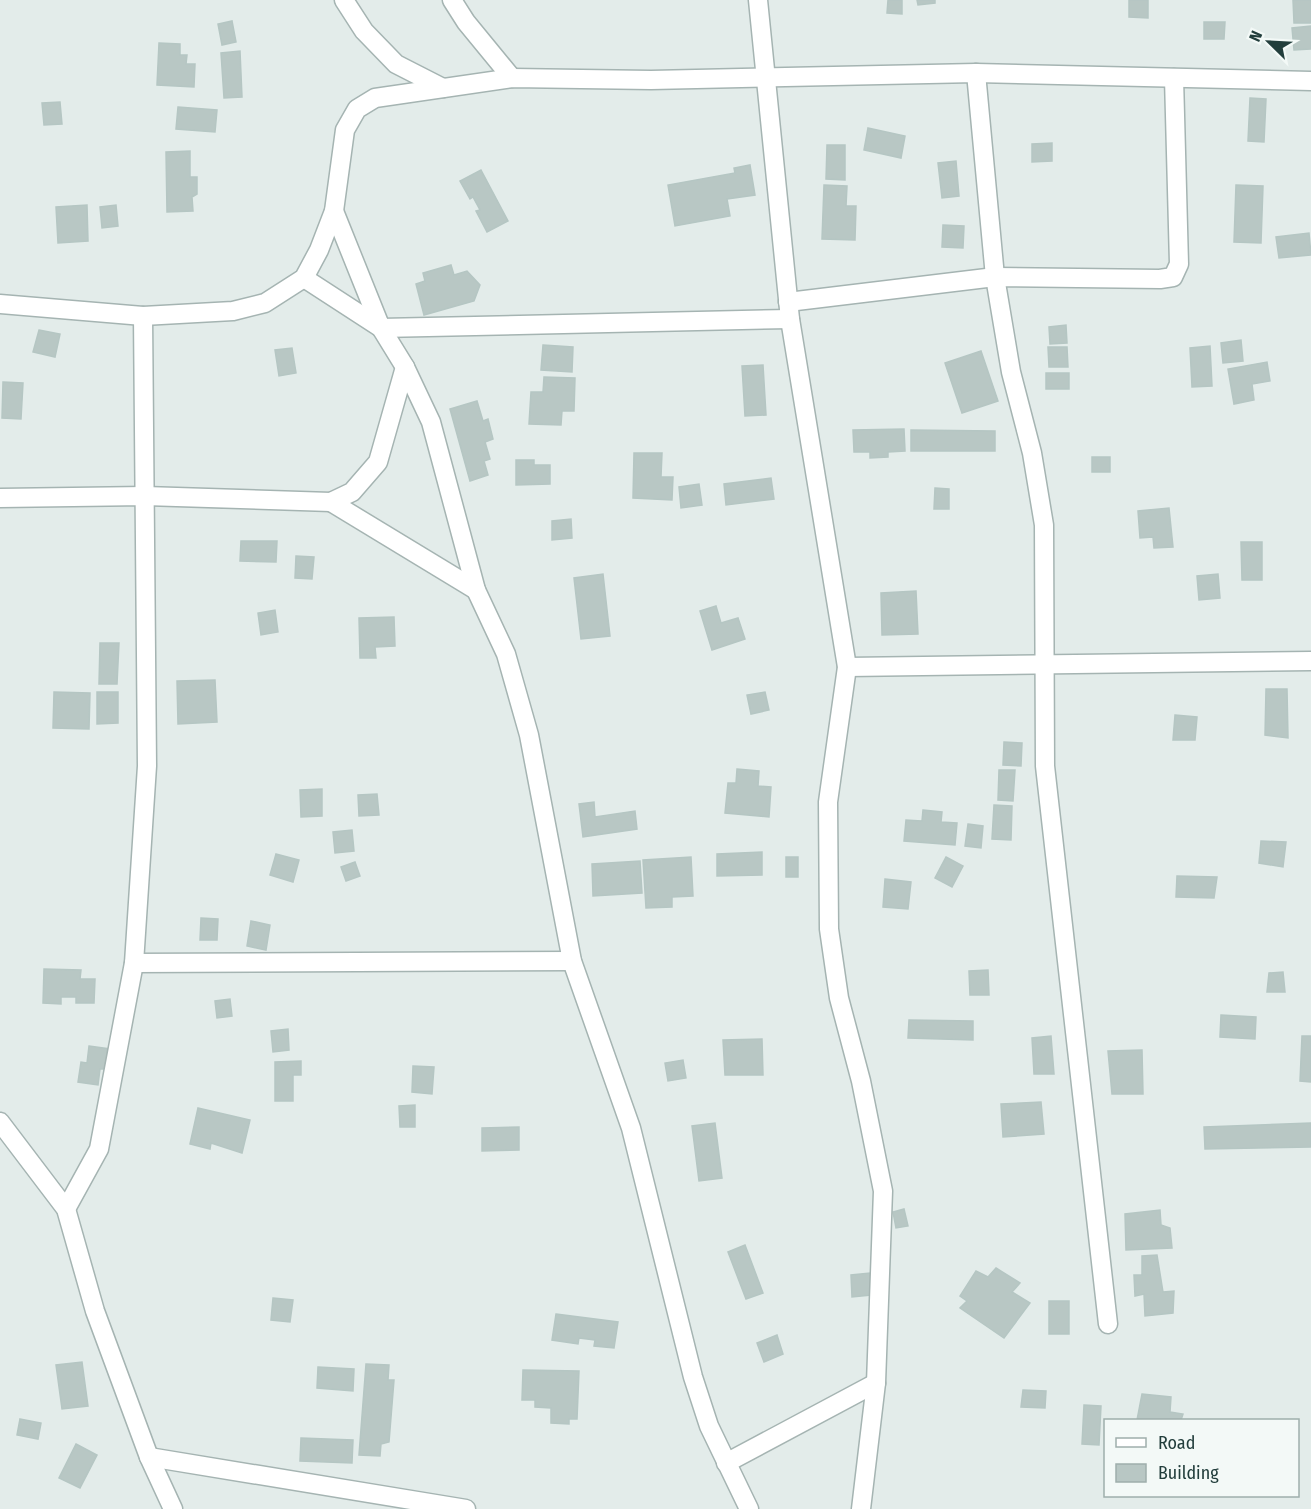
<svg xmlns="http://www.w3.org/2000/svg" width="1311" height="1509" font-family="'Fira Sans Condensed',sans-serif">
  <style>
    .building { fill: #b8c7c4; stroke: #b5c6c3; stroke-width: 1.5 }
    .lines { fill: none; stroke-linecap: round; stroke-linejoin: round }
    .street-casing { stroke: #a5b4b2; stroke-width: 21 }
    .street { stroke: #fff; stroke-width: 18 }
  </style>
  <rect width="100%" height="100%" fill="#e3ecea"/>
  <g class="building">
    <polygon points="888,0 902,0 902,14 887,13"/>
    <polygon points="917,0 935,0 935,3 918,5"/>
    <polygon points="1129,0 1148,0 1148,18 1129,17"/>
    <polygon points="1293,0 1311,0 1311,23 1294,23"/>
    <polygon points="232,21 236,42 222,45 218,24"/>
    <polygon points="1204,22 1225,22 1224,39 1204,39"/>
    <polygon points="1311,26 1311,49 1294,50 1292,28"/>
    <polygon points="159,43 180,44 180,55 187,55 186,64 195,64 194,87 157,85"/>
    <polygon points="240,51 242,97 224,98 221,53"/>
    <polygon points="1250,98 1266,99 1264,142 1248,141"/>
    <polygon points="60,102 62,124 44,125 42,103"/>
    <polygon points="178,107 217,110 215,132 176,129"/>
    <polygon points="868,128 905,136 901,158 864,150"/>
    <polygon points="1052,143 1052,161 1032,162 1032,144"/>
    <polygon points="827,145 845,145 845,180 826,179"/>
    <polygon points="190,151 190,177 197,177 197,194 192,197 193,211 167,212 166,152"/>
    <polygon points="956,161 959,196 942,198 938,163"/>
    <polygon points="750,165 755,195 727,199 730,216 675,226 668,185 735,173 734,168"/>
    <polygon points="481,170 508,221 487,232 476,211 480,210 473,197 470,199 460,181"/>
    <polygon points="824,185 847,186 846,206 856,206 855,240 822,239"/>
    <polygon points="1236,185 1263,186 1261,243 1234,242"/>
    <polygon points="87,205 88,241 58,243 56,207"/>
    <polygon points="116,205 118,226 102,228 100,207"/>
    <polygon points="943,225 964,226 963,248 942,247"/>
    <polygon points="1309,233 1311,255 1279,258 1276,237"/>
    <polygon points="451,265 454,275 467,271 480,285 474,301 424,315 416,284 425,281 423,273"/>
    <polygon points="1066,325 1067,343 1050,344 1049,327"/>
    <polygon points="39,330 60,334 55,357 33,352"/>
    <polygon points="1241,340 1243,361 1223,363 1221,343"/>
    <polygon points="543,345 573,347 572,372 541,370"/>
    <polygon points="1210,346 1212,386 1192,387 1190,348"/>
    <polygon points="1048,347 1067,347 1068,367 1049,367"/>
    <polygon points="292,348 296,373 279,376 275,350"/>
    <polygon points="981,351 998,401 962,413 945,363"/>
    <polygon points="1267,362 1270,381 1252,384 1254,400 1234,404 1228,369"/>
    <polygon points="763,365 766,415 745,416 742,366"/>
    <rect x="1046" y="373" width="23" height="16"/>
    <polygon points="544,377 575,378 574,411 562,411 561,425 529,424 531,392 543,392"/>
    <polygon points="3,382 23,383 21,419 2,418"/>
    <polygon points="477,401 483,421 488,419 493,439 485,442 490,459 484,461 488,475 470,481 450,409"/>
    <polygon points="904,429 905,451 888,452 888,457 870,458 870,452 854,452 853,430"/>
    <polygon points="911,430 995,431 995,451 911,451"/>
    <polygon points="634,453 662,453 661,477 673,477 672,500 633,498"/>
    <rect x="1092" y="457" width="18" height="15"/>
    <polygon points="516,460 534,460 534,465 550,465 550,484 516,485"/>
    <polygon points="771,478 774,499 726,505 724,484"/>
    <polygon points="699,484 702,505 681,508 679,487"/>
    <polygon points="935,488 949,489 949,509 934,509"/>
    <polygon points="1169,508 1173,547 1154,548 1153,537 1140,538 1138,511"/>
    <polygon points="571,519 572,538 552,540 552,521"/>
    <polygon points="241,541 277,541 276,562 240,561"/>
    <polygon points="1241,542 1262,542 1262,580 1242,580"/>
    <polygon points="296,556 314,557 312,579 295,578"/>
    <polygon points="603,574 610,636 581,639 574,578"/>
    <polygon points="1218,574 1220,598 1199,600 1197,576"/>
    <polygon points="916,591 918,634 882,635 881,593"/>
    <polygon points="716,606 721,623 738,618 745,639 712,650 700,611"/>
    <polygon points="275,610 278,632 261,635 258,613"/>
    <polygon points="394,617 395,646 375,647 376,658 360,658 359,618"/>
    <polygon points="100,643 119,643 117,684 99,684"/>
    <polygon points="215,680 217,722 178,724 177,681"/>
    <polygon points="1266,689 1287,689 1288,738 1265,735"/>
    <polygon points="54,692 90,693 89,729 53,728"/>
    <polygon points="97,692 118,692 118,723 97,724"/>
    <polygon points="765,692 769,710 751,714 747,695"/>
    <polygon points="1175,715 1197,717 1195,740 1173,740"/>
    <polygon points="1004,742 1022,743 1021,766 1003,765"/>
    <polygon points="737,769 759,771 758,786 771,787 769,817 725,813 728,783 736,783"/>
    <polygon points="999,770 1015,770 1013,801 998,800"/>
    <polygon points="322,789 322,816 301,817 300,790"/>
    <polygon points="377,794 379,815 359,816 358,795"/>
    <polygon points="594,802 595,817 635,811 637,829 583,837 579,804"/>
    <polygon points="994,805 1012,806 1011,840 992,839"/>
    <polygon points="923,810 942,812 941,822 957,823 955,845 904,841 906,820 922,821"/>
    <polygon points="968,824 983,826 981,848 965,846"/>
    <polygon points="352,830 354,851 335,853 333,832"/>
    <polygon points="1261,841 1286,842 1283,867 1259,863"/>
    <polygon points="762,852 762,875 717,876 717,854"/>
    <polygon points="276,854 299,860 293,882 270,875"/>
    <polygon points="691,857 693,896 672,897 672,907 646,908 643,860"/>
    <rect x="786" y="857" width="12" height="20"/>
    <polygon points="946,857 963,866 952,887 935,878"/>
    <polygon points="640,861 642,893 593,896 592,864"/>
    <polygon points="355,862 360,876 346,881 341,867"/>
    <polygon points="1177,876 1217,877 1214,898 1176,897"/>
    <polygon points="885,879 911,882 908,909 883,907"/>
    <polygon points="201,918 218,919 217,940 200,940"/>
    <polygon points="251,921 270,925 266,950 247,946"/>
    <polygon points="44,969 81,970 80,979 95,979 94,1003 76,1003 76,997 61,997 61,1004 43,1003"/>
    <polygon points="988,970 989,995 970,995 969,971"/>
    <polygon points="1283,972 1285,992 1267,992 1269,973"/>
    <polygon points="230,999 232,1016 217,1018 215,1001"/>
    <polygon points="1221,1015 1256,1017 1255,1039 1220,1037"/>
    <polygon points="909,1020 973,1021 973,1040 908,1038"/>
    <polygon points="288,1029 289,1050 273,1052 271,1031"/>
    <polygon points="1051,1036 1054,1074 1034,1074 1032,1038"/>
    <polygon points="1302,1036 1311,1036 1311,1082 1300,1081"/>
    <polygon points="762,1039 763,1075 725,1075 723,1040"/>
    <polygon points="89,1046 110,1049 107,1069 100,1069 98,1085 78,1082 81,1062 87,1063"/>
    <polygon points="1142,1050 1143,1094 1112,1094 1108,1051"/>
    <polygon points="683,1060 686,1078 668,1081 665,1063"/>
    <polygon points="301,1061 301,1075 293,1075 293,1101 275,1101 275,1062"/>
    <polygon points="413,1066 434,1067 432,1094 412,1092"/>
    <polygon points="1041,1102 1044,1134 1003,1137 1001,1104"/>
    <polygon points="415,1105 415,1127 400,1127 399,1106"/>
    <polygon points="198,1108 250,1120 242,1153 211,1143 210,1149 190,1144"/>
    <polygon points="715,1123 722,1178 699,1181 692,1126"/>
    <polygon points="1311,1123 1311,1147 1205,1149 1204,1127"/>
    <polygon points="519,1127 519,1150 482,1151 482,1128"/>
    <polygon points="904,1209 908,1226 896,1228 893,1212"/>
    <polygon points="1160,1210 1161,1225 1170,1228 1172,1248 1126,1250 1125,1214"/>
    <polygon points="745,1245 763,1293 746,1299 728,1252"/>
    <polygon points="1157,1255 1163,1292 1174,1291 1173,1313 1145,1316 1144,1294 1135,1296 1134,1275 1142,1275 1142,1256"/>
    <polygon points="996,1268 1020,1283 1012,1292 1030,1303 1004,1338 960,1308 967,1301 960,1296 976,1271 988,1277"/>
    <polygon points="870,1273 871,1295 852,1297 851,1275"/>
    <polygon points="273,1298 293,1300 290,1322 271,1320"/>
    <rect x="1049" y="1301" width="20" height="33"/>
    <polygon points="556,1314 618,1322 614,1348 594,1346 595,1340 579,1338 578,1344 552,1340"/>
    <polygon points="777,1335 783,1354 764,1362 757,1343"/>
    <polygon points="82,1362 88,1406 62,1409 56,1365"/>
    <polygon points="366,1364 389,1365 388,1380 394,1380 389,1442 381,1444 380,1456 359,1455"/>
    <polygon points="318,1367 354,1369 353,1391 317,1388"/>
    <polygon points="523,1370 579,1371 577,1419 569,1419 569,1424 551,1423 551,1408 535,1407 535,1400 522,1400"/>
    <polygon points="1023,1390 1046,1391 1045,1408 1021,1407"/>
    <polygon points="1142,1394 1171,1397 1170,1412 1183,1414 1181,1420 1137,1420"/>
    <polygon points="1084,1405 1101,1406 1099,1445 1082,1444"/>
    <polygon points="20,1419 41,1423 38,1439 17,1435"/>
    <polygon points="301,1438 353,1440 352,1463 300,1461"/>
    <polygon points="76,1444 97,1455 80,1488 59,1478"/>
  </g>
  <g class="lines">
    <g class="street-casing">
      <g id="street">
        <polyline points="344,0 364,31 396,64 443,88"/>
        <polyline points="452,0 466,22 512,78"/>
        <polyline points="758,0 790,319 847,667 828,802 829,929 839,998 861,1081 883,1191 876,1383 861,1509"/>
        <polyline points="976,73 995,277 1011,372 1032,453 1044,525 1045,766 1108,1324"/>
        <polyline points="334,211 381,328 790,319"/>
        <polyline points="304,278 381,328 405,367 431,422 476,590 506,654 529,735 572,961 631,1128 693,1377 709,1426 749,1509"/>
        <polyline points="788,302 995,277 1160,279 1173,277 1179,264 1174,78"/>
        <polyline points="0,304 143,316 233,311 265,303 304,278 319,250 334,211 345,130 357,109 375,98 512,78 651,80 976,73 1311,81"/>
        <polyline points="0,498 145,496 331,502 352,492 378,462 405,367"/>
        <polyline points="331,502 476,590"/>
        <polyline points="847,667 1311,661"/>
        <polyline points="134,963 572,961"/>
        <polyline points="0,1122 66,1209 95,1311 149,1457 173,1509"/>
        <polyline points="66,1209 99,1149 134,963 147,766 143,316"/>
        <polyline points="149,1457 466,1509"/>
        <polyline points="726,1463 876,1383"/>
      </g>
    </g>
    <use href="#street" class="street"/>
  </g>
  <rect x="1104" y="1419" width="195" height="78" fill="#f3f9f7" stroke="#9faeac" stroke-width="1.5"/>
  <rect x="1116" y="1438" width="30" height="9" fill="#ffffff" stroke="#9faeac" stroke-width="1.5"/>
  <text x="1158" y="1449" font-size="18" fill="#223e3c">Road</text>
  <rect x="1116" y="1464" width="30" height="18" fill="#b8c7c4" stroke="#9faeac" stroke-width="1.5"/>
  <text x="1158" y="1479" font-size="18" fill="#223e3c">Building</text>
  <g transform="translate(1269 42) rotate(294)" stroke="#f3f9f7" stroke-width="4.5" paint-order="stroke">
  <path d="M0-4.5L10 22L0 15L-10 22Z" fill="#223e3c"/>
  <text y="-9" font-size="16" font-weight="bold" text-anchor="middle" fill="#223e3c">N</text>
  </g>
</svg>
